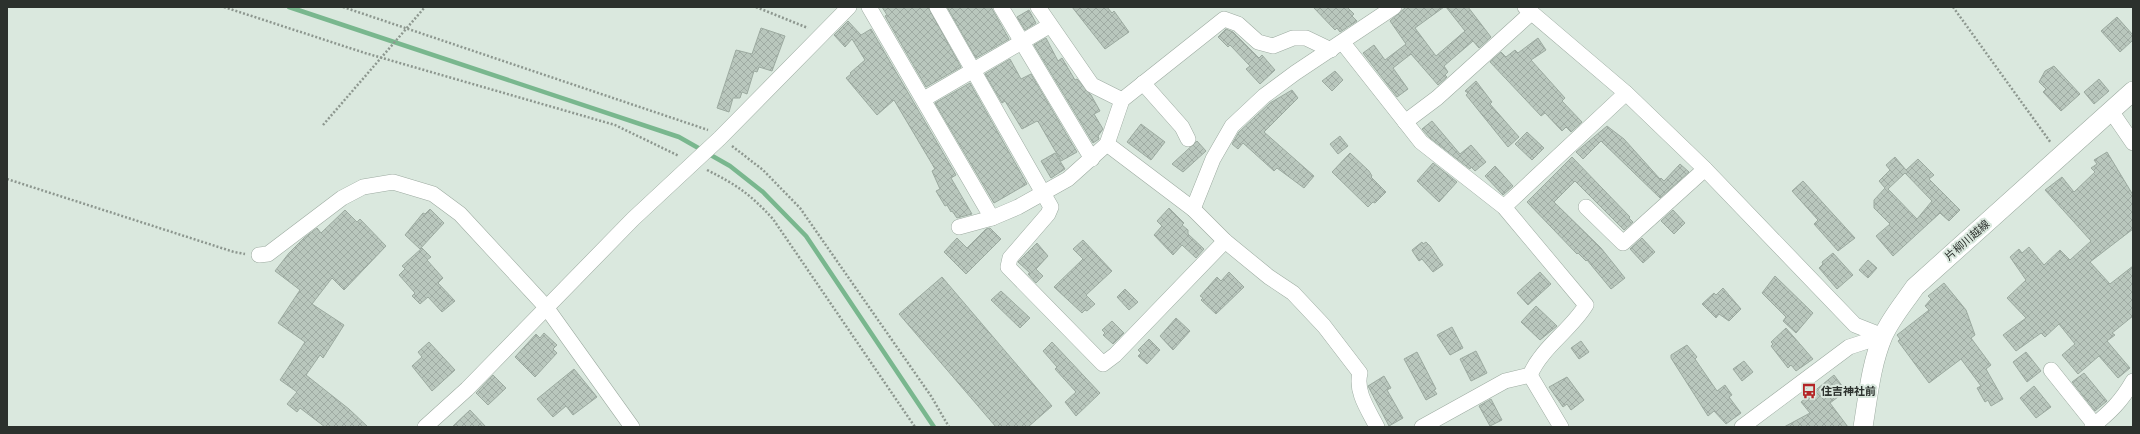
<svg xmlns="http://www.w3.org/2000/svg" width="2140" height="434" font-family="'Exo 2','Noto Sans JP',sans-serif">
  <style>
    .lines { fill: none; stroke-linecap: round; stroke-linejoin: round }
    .stream { stroke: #79b78e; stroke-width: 4.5 }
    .building { fill: url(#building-cross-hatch); stroke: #9caaa0; fill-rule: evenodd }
    .minor-casing { stroke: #9daba1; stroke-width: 16 }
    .major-casing { stroke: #9daba1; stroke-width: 20 }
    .path { stroke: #8d978f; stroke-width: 2.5; stroke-dasharray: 2 2; stroke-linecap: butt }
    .minor { stroke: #fff; stroke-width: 15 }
    .major { stroke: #fff; stroke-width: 19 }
    .labels { text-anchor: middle; stroke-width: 4; stroke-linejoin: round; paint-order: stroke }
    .street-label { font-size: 11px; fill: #2c312d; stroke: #dae8de }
    .poi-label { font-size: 11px; font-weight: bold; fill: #2c312d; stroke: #dae8de; text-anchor: start }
  </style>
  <defs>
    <pattern id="building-cross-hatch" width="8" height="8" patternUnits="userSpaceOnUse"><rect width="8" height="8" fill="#b9c7bd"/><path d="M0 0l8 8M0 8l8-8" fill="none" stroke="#9faba3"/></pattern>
  </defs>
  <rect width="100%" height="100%" fill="#dae8de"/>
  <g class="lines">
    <polyline class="stream" points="289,7 679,137 730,166 763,192 806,236 934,427"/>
  </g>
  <g class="building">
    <polygon points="882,7 928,7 961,67 926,87 885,16 887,15"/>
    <polygon points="947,7 991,7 1009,39 976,58"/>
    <polygon points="1072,7 1107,7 1112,13 1114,11 1129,32 1105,49"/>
    <polygon points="1313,7 1347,7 1354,14 1352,16 1357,21 1340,32 1337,28 1335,30"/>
    <polygon points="1406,7 1444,7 1415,28 1436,56 1465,31 1446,7 1468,7 1491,37 1479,48 1473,41 1444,66 1448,72 1445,75 1447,77 1438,85 1411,54 1393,68 1408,89 1397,97 1363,53 1374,45 1385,60 1406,44 1390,21"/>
    <polygon points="1029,10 1036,23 1025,30 1017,17"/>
    <polygon points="2117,17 2133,35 2133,40 2120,52 2101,31"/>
    <polygon points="848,21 861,35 871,29 956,175 951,178 972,214 957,218 952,211 951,212 947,205 945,206 936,191 940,189 932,171 935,169 894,100 877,115 846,78 851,74 850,73 865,60 852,39 845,47 834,35"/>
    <polygon points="761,28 785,36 772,71 759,67 757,72 754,71 747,94 742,92 740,98 733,98 729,112 717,108 736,50 752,54"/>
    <polygon points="1226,29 1233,32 1259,58 1262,55 1275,70 1260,84 1246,69 1250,66 1230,45 1228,47 1218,37"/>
    <polygon points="1046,38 1058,61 1062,58 1075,80 1077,79 1091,95 1100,111 1094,114 1103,129 1098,136 1099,139 1093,143 1034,45"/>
    <polygon points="1538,38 1546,50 1531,60 1565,98 1562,101 1582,122 1571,132 1566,127 1562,131 1545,113 1541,116 1490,62 1501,52 1506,57 1515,50 1518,53"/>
    <polygon points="1010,59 1021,79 1031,74 1077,152 1061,161 1039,123 1037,121 1022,129 1005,101 1002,103 985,74"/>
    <polygon points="2054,66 2080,94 2061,111 2043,92 2046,89 2039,82 2045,71"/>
    <polygon points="1335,71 1343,80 1332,91 1322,81"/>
    <polygon points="2099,79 2109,91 2094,104 2084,92"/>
    <polygon points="1476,81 1492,102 1490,104 1519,137 1508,147 1466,95 1468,93 1465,91"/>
    <polygon points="970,83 1027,184 994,203 935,103"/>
    <polygon points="1292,90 1298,98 1264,132 1314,176 1304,188 1277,168 1274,171 1243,143 1238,149 1232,144 1239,132 1270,103"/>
    <polygon points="1432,121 1460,154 1471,145 1486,162 1475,171 1471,167 1470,169 1430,138 1422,129"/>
    <polygon points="1141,124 1165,142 1151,160 1127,142"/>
    <polygon points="1607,126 1624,139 1660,179 1661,178 1664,181 1680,164 1689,172 1660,198 1601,141 1583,159 1576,152"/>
    <polygon points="1527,132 1544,148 1532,160 1515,144"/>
    <polygon points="1340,136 1348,146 1338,154 1330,144"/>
    <polygon points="1197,141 1206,151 1183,172 1172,164"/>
    <polygon points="2107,152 2133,195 2133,229 2090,262 2110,284 2133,266 2133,316 2112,333 2115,335 2107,341 2130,368 2118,378 2099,356 2078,374 2062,355 2075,344 2059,324 2045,337 2041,333 2016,351 2003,335 2026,318 2007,298 2026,280 2010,257 2019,249 2022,253 2029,247 2044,265 2060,250 2070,260 2091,241 2045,190 2062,177 2074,192 2095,172 2091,168 2097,164 2094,160"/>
    <polygon points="1055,153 1065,169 1051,178 1041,161"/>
    <polygon points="1350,153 1369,171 1372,176 1371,177 1386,192 1375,203 1373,202 1368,207 1332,172"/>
    <polygon points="1572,157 1630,217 1629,218 1633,222 1624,230 1575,181 1554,202 1601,248 1625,278 1611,289 1587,260 1586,261 1578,253 1577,254 1527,202"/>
    <path d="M1895,157L1906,170L1918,159L1934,175L1929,179L1960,210L1949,221L1940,213L1893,256L1876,236L1890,224L1874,208V200L1885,188L1879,181L1890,170L1886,165ZM1905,173L1932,201L1917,219L1888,189Z"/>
    <polygon points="1433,163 1457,182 1439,202 1417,181"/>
    <polygon points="1495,166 1513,186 1503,195 1485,176"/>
    <polygon points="1803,181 1855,238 1838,251 1814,224 1818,220 1792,191"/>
    <polygon points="1169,208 1184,223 1182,225 1188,230 1188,234 1204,249 1196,258 1182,245 1173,255 1154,235 1162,226 1157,221"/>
    <polygon points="430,209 444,223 420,249 405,235 423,213 425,214"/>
    <polygon points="345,210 357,222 360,219 386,246 344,290 332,278 312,304 344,325 323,358 320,355 306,375 349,409 368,427 325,427 300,408 297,412 287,404 297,392 280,380 305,342 278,323 300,290 275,271 289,253 304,238 317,228 321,233"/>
    <polygon points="1673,210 1685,223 1674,234 1661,221"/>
    <polygon points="990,228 1001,239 966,274 944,252 957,238 967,248 986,229"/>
    <polygon points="1642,238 1655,252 1643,263 1630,249"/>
    <polygon points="1083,240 1112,271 1086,295 1095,304 1087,311 1085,310 1082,313 1054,287 1083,259 1073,249"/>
    <polygon points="1422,242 1423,244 1426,242 1430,246 1443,265 1433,272 1422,259 1419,261 1413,252 1412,250"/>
    <polygon points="1037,243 1048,256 1036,269 1043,276 1036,283 1028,274 1030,273 1018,262"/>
    <polygon points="422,248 431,257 427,260 443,278 438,283 455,301 442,312 428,297 420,304 412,296 415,293 399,275 405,269 402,266"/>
    <polygon points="1833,253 1853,275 1837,289 1819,268 1823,264 1822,262"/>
    <polygon points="1868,260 1877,268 1868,278 1859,270"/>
    <polygon points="1229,272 1244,287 1216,314 1201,300 1203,298 1200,296 1217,277 1221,281"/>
    <polygon points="1540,272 1551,284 1528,305 1517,293"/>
    <polygon points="1775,276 1813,313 1796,333 1783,321 1786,317 1762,293"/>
    <polygon points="942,277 1052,406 1028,427 996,427 899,314"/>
    <polygon points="1944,283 1966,310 1975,335 1971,338 1991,365 1986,369 2003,399 1991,406 1988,400 1985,402 1977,388 1981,386 1961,359 1929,383 1898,341 1900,339 1897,335 1929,310 1925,306 1931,299 1928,296"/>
    <polygon points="1723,288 1741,309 1729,321 1719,314 1716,318 1702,304 1714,293 1716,295"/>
    <polygon points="1125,289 1138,302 1129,310 1117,297"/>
    <polygon points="1001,291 1030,318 1020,328 991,300"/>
    <polygon points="1536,306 1557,326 1540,340 1521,322"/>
    <polygon points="1176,318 1190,331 1173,350 1160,336"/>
    <polygon points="1112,321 1124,333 1113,344 1103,335 1105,333 1102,330"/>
    <polygon points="1452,327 1463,348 1450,355 1437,335"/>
    <polygon points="1786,328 1813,359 1796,371 1791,365 1788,368 1771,346 1773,344 1771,342"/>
    <polygon points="544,333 557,345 553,349 557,353 535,377 515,357 536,334 540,338"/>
    <polygon points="1149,339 1160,350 1147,364 1138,356 1141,353 1138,350"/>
    <polygon points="1581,341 1589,352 1579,359 1571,348"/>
    <polygon points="429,342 455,370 432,391 412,366 422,357 418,352"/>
    <polygon points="1052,342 1100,393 1076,416 1065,402 1076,392 1055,369 1057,367 1043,351"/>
    <polygon points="1687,345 1697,357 1695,359 1717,391 1725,385 1732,395 1729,397 1741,413 1726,424 1714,411 1708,416 1671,358 1671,355"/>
    <polygon points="1476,351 1487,373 1471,381 1460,359"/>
    <polygon points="1417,352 1436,389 1434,390 1437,394 1426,400 1404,359"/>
    <polygon points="2026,352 2041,371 2027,382 2013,362"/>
    <polygon points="1744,361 1753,372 1742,381 1733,369"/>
    <polygon points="574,369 597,397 573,415 566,406 553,417 537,399"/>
    <polygon points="2084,373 2107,401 2095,411 2072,382"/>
    <polygon points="493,375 506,388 488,405 476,393"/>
    <polygon points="1834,375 1846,391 1830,403 1848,427 1784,427 1810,413 1801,402"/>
    <polygon points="1384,376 1391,388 1387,390 1403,418 1389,426 1368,386"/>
    <polygon points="1567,377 1584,400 1571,410 1567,404 1563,407 1549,387"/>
    <polygon points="2034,386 2051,407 2036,418 2020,398"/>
    <polygon points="1491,399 1502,420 1490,426 1479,406"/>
    <polygon points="470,410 486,427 452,427"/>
  </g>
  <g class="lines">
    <g class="minor-casing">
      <g id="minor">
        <polyline points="869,7 992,218"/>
        <polyline points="937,7 1051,207 1048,214 1010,258 1008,267 1103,364 1115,355 1225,241"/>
        <polyline points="1001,7 1092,159"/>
        <polyline points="1038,7 1092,85 1122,100"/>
        <polyline points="1525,7 1626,93 1705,169 1855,325 1883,336"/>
        <path d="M1343,43L1421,142L1504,207L1586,305C1571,330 1542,347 1530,375L1505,381L1422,427"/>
        <polyline points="1143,83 1182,127 1188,139"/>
        <polyline points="924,99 1049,26"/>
        <polyline points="2111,111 2133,143"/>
        <polyline points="1405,122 1437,98 1530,14"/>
        <path d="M1107,144L1193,209L1225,241L1269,277L1293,293L1324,326L1360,373C1355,392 1369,411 1377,427"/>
        <polyline points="1504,207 1626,93"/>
        <polyline points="1586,207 1623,243 1705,169"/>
        <polyline points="1193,209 1213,159 1232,126 1264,96 1295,73 1394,7"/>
        <polyline points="959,227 992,218 1018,207 1068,179 1107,144 1122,100 1224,19 1238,24 1258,42 1273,46 1293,38 1306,38 1331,50"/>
        <polyline points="259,255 268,254 342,198 363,187 393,182 433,194 460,214 546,307 632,427"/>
        <polyline points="2051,370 2095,425"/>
        <polyline points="1530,375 1561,427"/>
        <polyline points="425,427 467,389 633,219 720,138 849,7"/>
        <polyline points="1742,427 1849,347 1883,336"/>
        <path d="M2092,427C2110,412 2121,402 2133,381"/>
      </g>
    </g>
    <g class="major-casing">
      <path id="major" d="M1863,427C1868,397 1871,364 1883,336C1891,318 1904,303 1915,287L2133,91"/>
    </g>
    <g class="path">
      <polyline points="224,7 365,53 615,125 679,156"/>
      <polyline points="343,7 708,130"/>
      <polyline points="756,7 808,28"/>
      <polyline points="1953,7 2051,143"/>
      <polyline points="323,125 425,7"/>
      <polyline points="732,146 763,170 800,208 931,396 949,427"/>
      <path d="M707,170C737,185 750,194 773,219L915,427"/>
      <polyline points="7,179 234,252 245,254"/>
    </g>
    <use href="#minor" class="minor"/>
    <use href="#major" class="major"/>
  </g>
  <defs>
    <g id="bus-bare" transform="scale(1.2)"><path d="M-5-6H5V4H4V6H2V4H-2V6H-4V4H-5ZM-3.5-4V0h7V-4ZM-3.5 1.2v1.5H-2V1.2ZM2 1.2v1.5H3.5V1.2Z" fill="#b42426" stroke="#dae8de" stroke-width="2.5" paint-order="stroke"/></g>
  </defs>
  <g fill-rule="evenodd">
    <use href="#bus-bare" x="1809" y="391"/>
  </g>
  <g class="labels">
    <g class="street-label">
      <text transform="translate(1967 240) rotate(-41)" y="4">片柳川越線</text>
    </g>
    <g class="poi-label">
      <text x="1821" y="395">住吉神社前</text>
    </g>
  </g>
  <rect width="2140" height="434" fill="none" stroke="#2c312d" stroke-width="16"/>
</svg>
